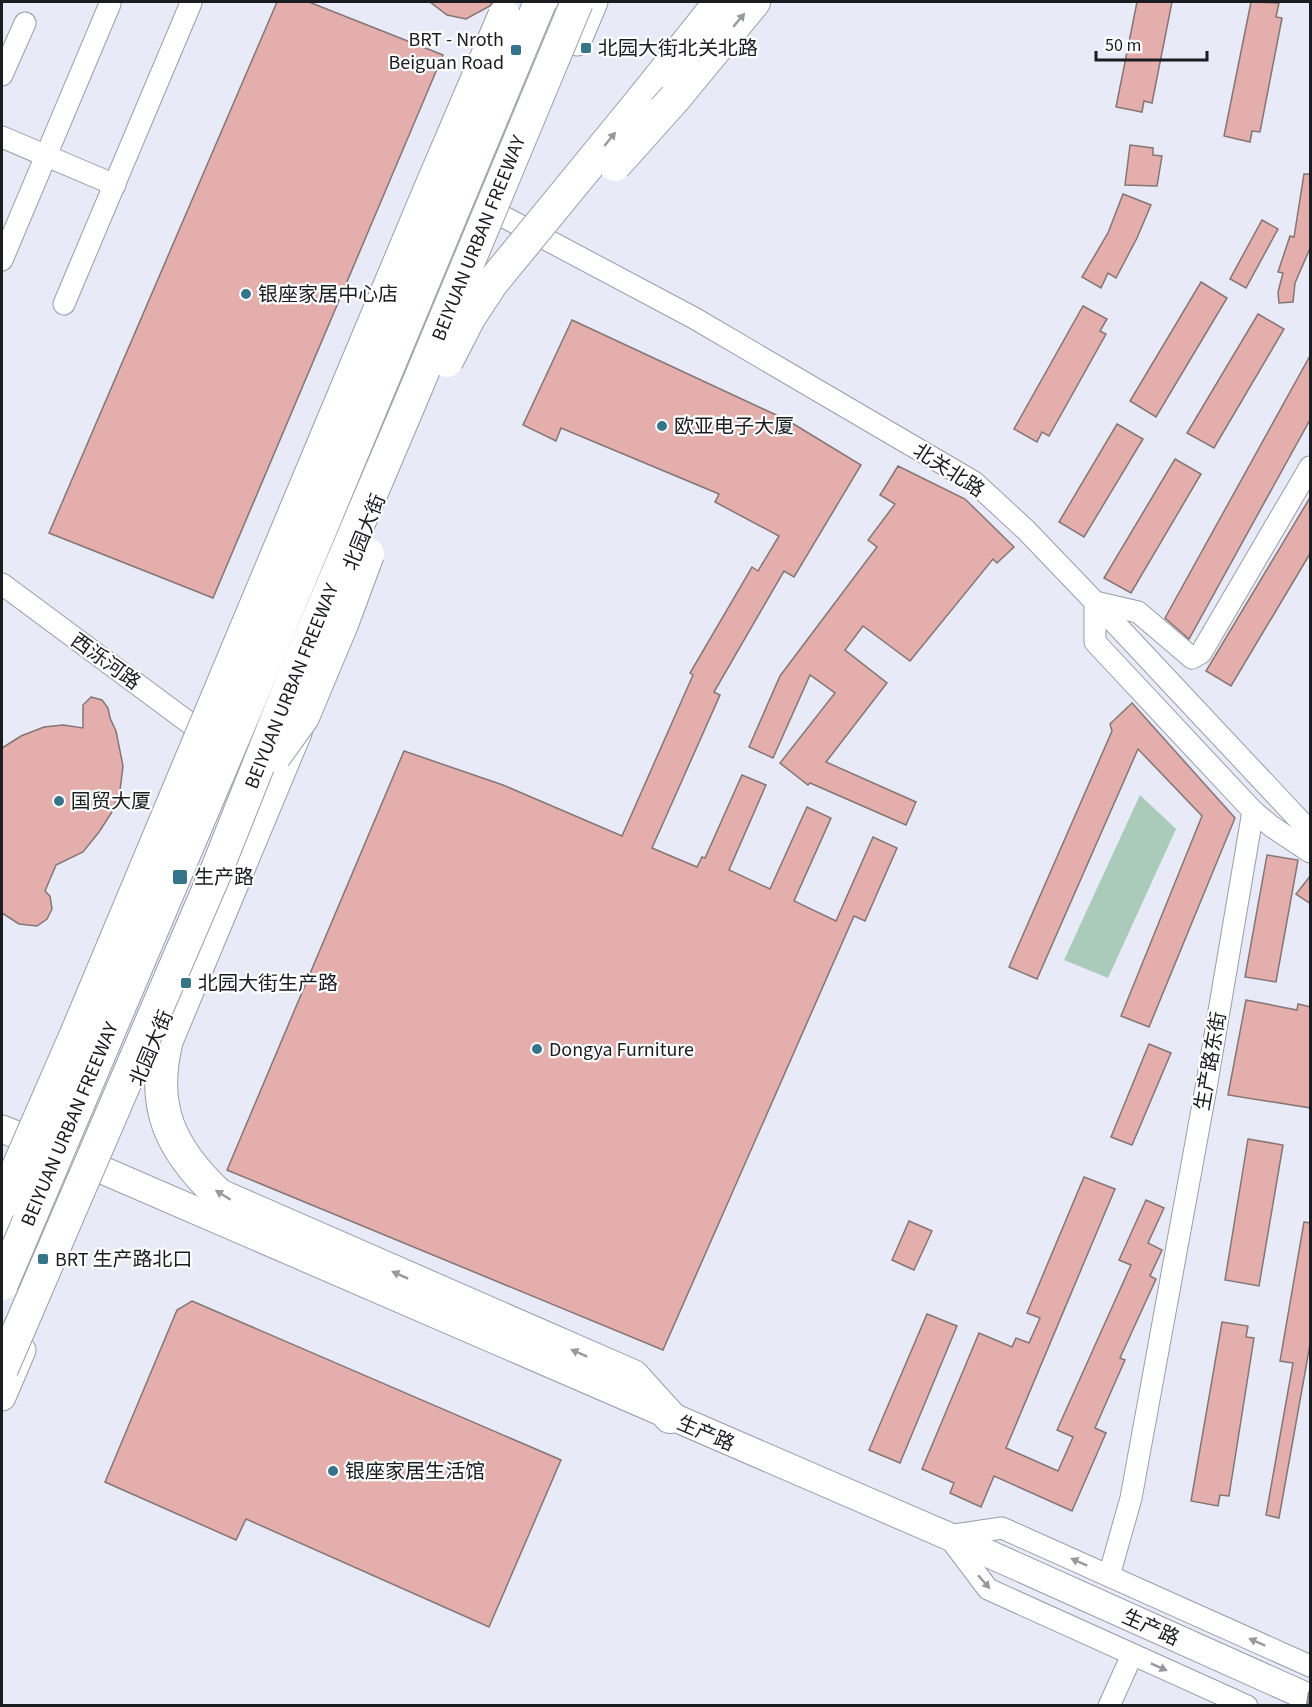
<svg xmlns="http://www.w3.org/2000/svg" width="1312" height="1707" font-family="'Source Sans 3','Noto Sans SC',sans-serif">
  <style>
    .green { fill: #aacbb9 }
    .building { fill: #e3aeab; stroke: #837675; stroke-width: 1.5 }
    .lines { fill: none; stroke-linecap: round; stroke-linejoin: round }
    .minor-casing { stroke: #9a9da8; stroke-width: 23 }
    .major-casing { stroke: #9a9da8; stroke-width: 29 }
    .highway-casing { stroke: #9a9da8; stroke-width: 34 }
    .minor { stroke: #fff; stroke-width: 21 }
    .major { stroke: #fff; stroke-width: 27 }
    .highway { stroke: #fff; stroke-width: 32 }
    .rail { stroke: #868890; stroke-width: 4.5 }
    .highway-bridge-casing { stroke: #9a9da8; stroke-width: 34; stroke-linecap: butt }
    .highway-bridge { stroke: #fff; stroke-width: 32 }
    .oneway { fill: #98999b }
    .poi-dot { fill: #357489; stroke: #fff; stroke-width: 2 }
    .labels { text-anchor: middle; stroke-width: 4.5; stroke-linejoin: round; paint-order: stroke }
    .poi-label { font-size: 20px; fill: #1b1c20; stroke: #fff; text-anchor: start }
    .street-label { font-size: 20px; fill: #1b1c20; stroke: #fff }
  </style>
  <rect width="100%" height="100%" fill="#e8ebf7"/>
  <polygon class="green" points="1140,795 1176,829 1108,978 1064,960"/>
  <g class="building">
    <polygon points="277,2 309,2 443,55 213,598 49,533"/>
    <polygon points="430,2 493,2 490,6 466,19 447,15"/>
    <polygon points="1137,2 1172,2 1152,103 1144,101 1142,112 1116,107"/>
    <polygon points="1251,2 1279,3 1276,17 1282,18 1260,132 1252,131 1250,142 1224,136"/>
    <polygon points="1130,145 1153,148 1153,155 1162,156 1157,186 1125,185"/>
    <polygon points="1304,174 1311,174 1311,246 1295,283 1293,302 1279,303 1278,292 1283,273 1278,272 1290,236 1294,237"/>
    <polygon points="1123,194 1151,205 1137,238 1116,278 1108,273 1101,288 1082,277 1108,233"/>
    <polygon points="1262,220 1278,229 1246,288 1230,279"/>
    <polygon points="1201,282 1227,298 1156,417 1130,401"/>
    <polygon points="1083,306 1107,319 1100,331 1106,334 1049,436 1042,432 1037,442 1014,429"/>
    <polygon points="1258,314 1284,329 1214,448 1187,433"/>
    <polygon points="572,320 787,420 861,465 794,577 784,571 714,692 720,695 652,848 697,867 702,857 705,858 742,775 766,785 729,870 770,889 807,807 831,818 794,901 836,921 873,837 897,848 865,921 854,916 663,1350 227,1170 404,751 503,785 622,836 693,675 690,673 752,567 758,571 779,536 715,502 719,494 561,428 556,441 523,425"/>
    <polygon points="1311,354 1311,418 1189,639 1165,618"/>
    <polygon points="1117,424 1143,439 1084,537 1059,522"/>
    <polygon points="1175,459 1201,474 1131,593 1104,578"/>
    <polygon points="898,466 965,499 1014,547 997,563 993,559 910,661 863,626 845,650 887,683 826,762 916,802 906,825 810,783 808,785 780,763 835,693 810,675 773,758 749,747 780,676 877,547 868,540 895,504 880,495"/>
    <polygon points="1311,496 1311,552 1231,686 1206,671"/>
    <polygon points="91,697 102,700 108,708 110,718 116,731 123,766 120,790 112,812 99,832 83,852 56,865 45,891 50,896 52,909 47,919 37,926 19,924 2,913 2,748 21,736 44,727 63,725 83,728 83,705"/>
    <polygon points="1132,703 1235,818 1149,1027 1121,1016 1202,816 1138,749 1037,979 1009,967 1112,731 1110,724"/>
    <polygon points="1267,855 1298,860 1276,982 1245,977"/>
    <polygon points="1311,875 1311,904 1296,894"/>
    <polygon points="1246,1000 1297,1010 1298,1004 1311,1007 1311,1108 1228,1095"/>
    <polygon points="1149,1044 1171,1053 1132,1145 1111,1137"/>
    <polygon points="1248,1139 1283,1145 1259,1286 1225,1280"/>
    <polygon points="1084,1177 1115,1189 1006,1448 1058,1471 1073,1437 1057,1430 1131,1265 1119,1260 1146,1200 1164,1208 1148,1243 1162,1250 1150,1276 1156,1279 1120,1358 1125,1360 1095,1428 1106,1433 1072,1511 994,1476 981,1507 950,1493 954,1483 922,1469 979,1333 1012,1347 1016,1338 1029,1343 1040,1318 1027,1313"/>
    <polygon points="909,1221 932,1231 914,1270 892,1260"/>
    <polygon points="1304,1222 1311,1223 1311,1339 1279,1518 1266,1515 1293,1363 1280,1361"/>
    <polygon points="192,1301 561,1460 489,1627 246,1519 236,1540 105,1482 177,1310"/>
    <polygon points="927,1314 957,1326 900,1463 869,1450"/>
    <polygon points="1222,1322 1248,1326 1246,1337 1254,1338 1229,1496 1220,1495 1218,1506 1191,1501"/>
  </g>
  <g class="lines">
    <g class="minor-casing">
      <g id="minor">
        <polyline points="2,75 25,23"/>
        <polyline points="2,137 115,185"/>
        <polyline points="504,217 694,318 974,482 1026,530 1095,602 1304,825 1310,829"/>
        <polyline points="2,260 110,4"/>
        <polyline points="64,304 191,3"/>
        <polyline points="2,584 211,739"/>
        <polyline points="1253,811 1271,826 1310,852"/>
        <polyline points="1109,1576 1131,1498 1206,1088 1253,811 1095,642 1095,602 1138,612 1192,658 1201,653 1310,467"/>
        <polyline points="1109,1706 1132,1655"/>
        <polyline points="1247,1706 988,1589 948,1536 1002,1528 1310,1666"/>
      </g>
    </g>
    <g class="major-casing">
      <g id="major">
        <polyline points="577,42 594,2"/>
        <polyline points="2,1129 100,1169 978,1549 1310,1698"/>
        <polyline points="2,1234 22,1185"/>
        <polyline points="2,1397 22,1350"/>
      </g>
    </g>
    <g class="highway-casing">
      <g id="highway">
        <polyline points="675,98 754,2"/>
        <polyline points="637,106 720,2"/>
        <path d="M296,731L167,1040C150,1106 170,1149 219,1195L633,1376L670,1417"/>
      </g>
    </g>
    <use href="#minor" class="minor"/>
    <use href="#major" class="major"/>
    <use href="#highway" class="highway"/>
    <polyline class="rail" points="1308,1706 1310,1693"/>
    <g class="highway-bridge-casing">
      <g id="highway-bridge">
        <polyline points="615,165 675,98"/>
        <polyline points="447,361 469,318 492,283 637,106"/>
        <polyline points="275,756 303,717 342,624 368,554"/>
        <polyline points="2,1204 77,1032 427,196 504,16"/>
        <polyline points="2,1284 248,704 540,2"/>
        <polyline points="2,1369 217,869 296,671 412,398 577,2"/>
      </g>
    </g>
    <use href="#highway-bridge" class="highway-bridge"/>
  </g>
  <defs><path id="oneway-solid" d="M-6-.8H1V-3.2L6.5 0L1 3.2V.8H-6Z" transform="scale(1.5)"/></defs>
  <g class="oneway">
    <use href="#oneway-solid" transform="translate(739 20) rotate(-50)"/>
    <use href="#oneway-solid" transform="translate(610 139) rotate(-51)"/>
    <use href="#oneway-solid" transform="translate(223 1195) rotate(-148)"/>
    <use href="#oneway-solid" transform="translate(400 1275) rotate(-156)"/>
    <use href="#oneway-solid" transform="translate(579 1353) rotate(-156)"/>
    <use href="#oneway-solid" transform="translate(1079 1562) rotate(-156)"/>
    <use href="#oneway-solid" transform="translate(984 1582) rotate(49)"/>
    <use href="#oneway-solid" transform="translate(1257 1642) rotate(-156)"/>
    <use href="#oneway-solid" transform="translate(1159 1667) rotate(24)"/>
  </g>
  <g class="poi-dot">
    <rect x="580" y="42" width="12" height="12" rx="3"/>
    <rect x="510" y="44" width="12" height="12" rx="3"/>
    <circle cx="246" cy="294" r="6"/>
    <circle cx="662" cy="426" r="6"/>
    <circle cx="59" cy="801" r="6"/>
    <rect x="172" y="869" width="16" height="16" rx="3"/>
    <rect x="180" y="977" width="12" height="12" rx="3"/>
    <circle cx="537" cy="1049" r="6"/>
    <rect x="37" y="1253" width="12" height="12" rx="3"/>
    <circle cx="333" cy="1471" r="6"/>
  </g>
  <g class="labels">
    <g class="poi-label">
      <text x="504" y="46" text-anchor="end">BRT - Nroth<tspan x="504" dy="23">Beiguan Road</tspan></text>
      <text x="598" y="55">北园大街北关北路</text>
      <text x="258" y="301">银座家居中心店</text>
      <text x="674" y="433">欧亚电子大厦</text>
      <text x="71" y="808">国贸大厦</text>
      <text x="194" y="884">生产路</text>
      <text x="198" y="990">北园大街生产路</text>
      <text x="549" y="1056">Dongya Furniture</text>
      <text x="55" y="1266">BRT 生产路北口</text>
      <text x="345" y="1478">银座家居生活馆</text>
    </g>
    <g class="street-label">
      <text transform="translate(478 238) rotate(-68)" y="7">BEIYUAN URBAN FREEWAY</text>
      <text transform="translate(949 470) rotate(33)" y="7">北关北路</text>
      <text transform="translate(364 532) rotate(-68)" y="7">北园大街</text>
      <text transform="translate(106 661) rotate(36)" y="7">西泺河路</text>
      <text transform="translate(291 686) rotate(-68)" y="7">BEIYUAN URBAN FREEWAY</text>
      <text transform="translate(151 1048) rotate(-67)" y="7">北园大街</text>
      <text transform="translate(1210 1061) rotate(-80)" y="7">生产路东街</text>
      <text transform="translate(69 1124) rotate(-67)" y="7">BEIYUAN URBAN FREEWAY</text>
      <text transform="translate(706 1433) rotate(23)" y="7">生产路</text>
      <text transform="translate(1151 1627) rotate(24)" y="7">生产路</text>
    </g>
  </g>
  <rect width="1312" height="1707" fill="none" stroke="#1b1c20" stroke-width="6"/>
  <path d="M1096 51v9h111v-9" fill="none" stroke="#1b1c20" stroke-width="3"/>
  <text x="1105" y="51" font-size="18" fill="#1b1c20" stroke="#ffffff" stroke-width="4.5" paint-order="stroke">50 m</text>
</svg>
